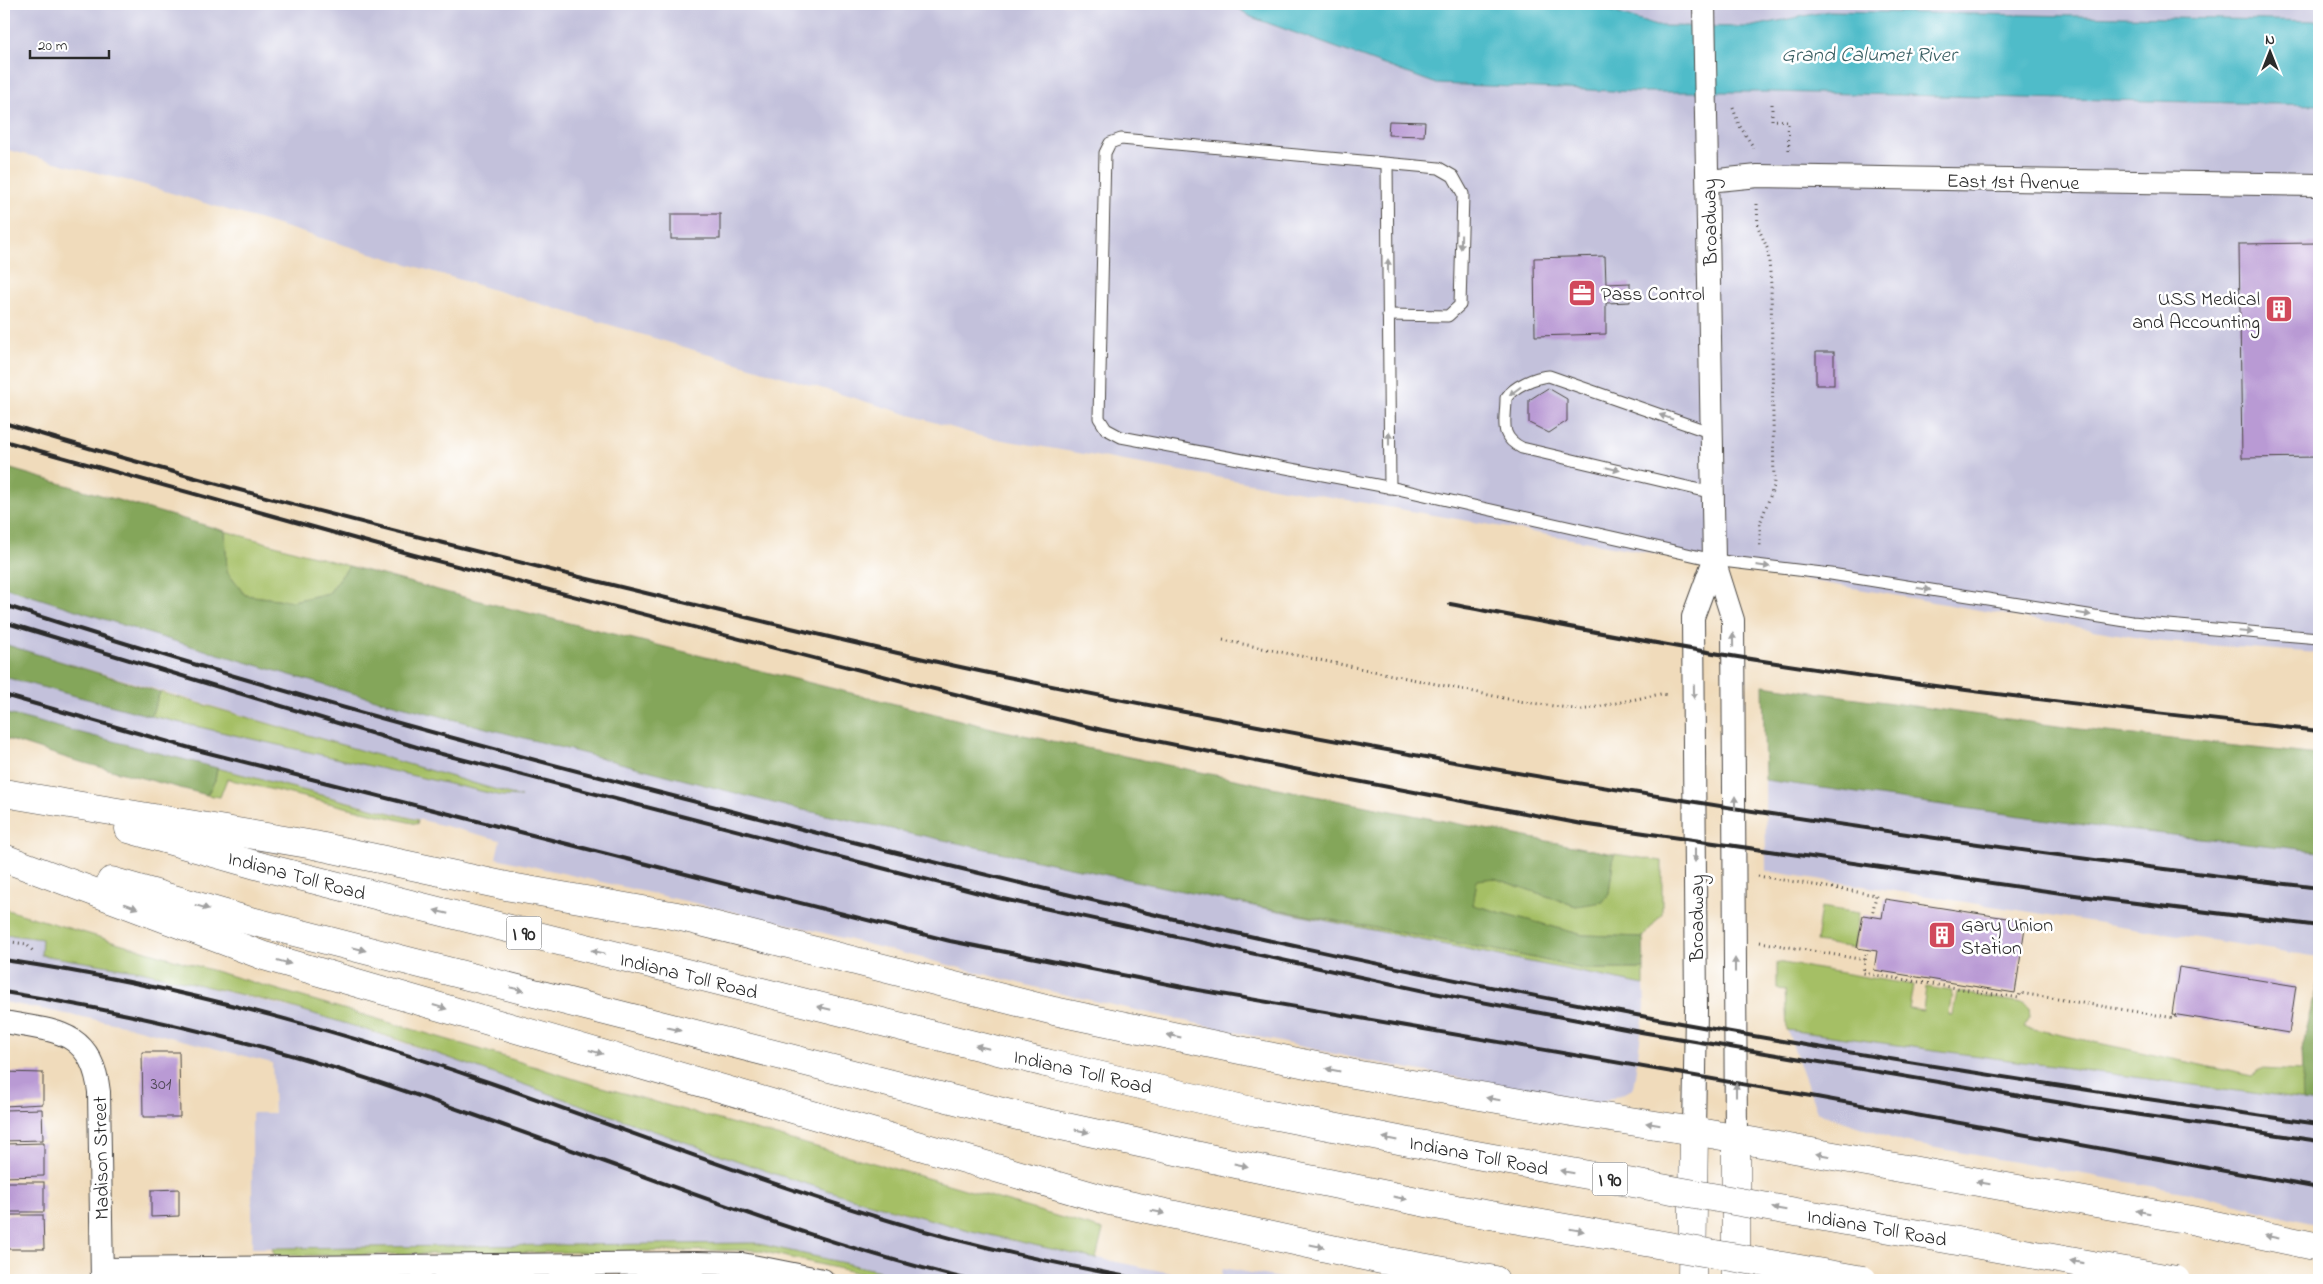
<svg xmlns="http://www.w3.org/2000/svg" width="2323" height="1284" font-family="'Indie Flower',sans-serif">
  <style>
    .industrial { fill: #c3c1db }
    .green { fill: #a5bf65; stroke: #687548 }
    .forest { fill: #84a65a; stroke: #586842 }
    .water { fill: #4fbcc9; stroke: #3d747a }
    .building { fill: #b99ad4 }
    .lines { fill: none; stroke-linecap: round; stroke-linejoin: round }
    .service-casing { stroke: #494541; stroke-width: 13 }
    .minor-casing { stroke: #494541; stroke-width: 24 }
    .secondary-casing { stroke: #494541; stroke-width: 29 }
    .motorway-casing { stroke: #494541; stroke-width: 29 }
    .path { stroke: #494541; stroke-width: 3; stroke-dasharray: 1 4; stroke-linecap: butt }
    .service { stroke: #fff; stroke-width: 11 }
    .minor { stroke: #fff; stroke-width: 22 }
    .secondary { stroke: #fff; stroke-width: 28 }
    .motorway { stroke: #fff; stroke-width: 28 }
    .rail { stroke: #2b2b2b; stroke-width: 4 }
    .motorway-bridge-casing { stroke: #494541; stroke-width: 29; stroke-linecap: butt }
    .motorway-bridge { stroke: #fff; stroke-width: 28 }
    .oneway { fill: #a0a0a0 }
    .labels { text-anchor: middle; stroke-width: 5; stroke-linejoin: round; paint-order: stroke }
    .number-label { font-size: 18px; fill: #4e4755 }
    .shield { fill: #fff; stroke: #6b6b6b; stroke-width: 1 }
    .shield-label { font-size: 19px; font-weight: bold; fill: #2b2b2b }
    .street-label { font-size: 20px; fill: #2b2b2b; stroke: #fff }
    .poi-label { font-size: 20px; fill: #2b2b2b; stroke: #fff; text-anchor: start }
    .water-label { font-size: 21px; font-style: italic; fill: #385e62; stroke: #fff }
  </style>
  <rect width="100%" height="100%" fill="#fff"/>
  <filter id="ink" filterUnits="userSpaceOnUse"><feTurbulence type="fractalNoise" baseFrequency=".02" numOctaves="2"/><feDisplacementMap in="SourceGraphic" scale="10" xChannelSelector="R" yChannelSelector="G"/><feConvolveMatrix kernelMatrix="1 2 1 2 8 2 1 2 1" color-interpolation-filters="sRGB"/></filter>
  <filter id="wash" filterUnits="userSpaceOnUse"><feTurbulence type="fractalNoise" baseFrequency=".0096" numOctaves="4" result="noise"/><feDisplacementMap in="SourceGraphic" scale="20" xChannelSelector="R" yChannelSelector="G"/><feGaussianBlur stdDeviation="1.12" result="paint"/><feColorMatrix in="noise" values="0 0 0 0 0 0 0 0 0 0 0 0 0 0 0 0 0 1.4 0 .05"/><feComposite in="paint" operator="in"/></filter>
  <g filter="url(#wash)">
    <rect width="100%" height="100%" fill="#f0dbbb"/>
    <g class="industrial">
      <polygon points="4,4 2319,4 2319,653 2163,642 980,436 141,184 4,149"/>
      <polygon points="4,587 157,636 348,692 789,807 1229,901 1644,985 1645,1006 1633,1089 1599,1104 1358,1059 1054,992 800,927 496,858 500,840 4,713 4,677 151,716 502,796 518,797 4,644"/>
      <polygon points="1765,780 2099,827 2319,851 2319,957 1766,871"/>
      <polygon points="4,934 42,939 41,955 141,971 316,1014 512,1079 772,1173 900,1212 1014,1241 1205,1280 920,1280 755,1243 252,1248 252,1113 274,1113 272,1063 123,1025 4,1002"/>
      <polygon points="1787,1030 2319,1102 2319,1225 2201,1195 1902,1142 1817,1112"/>
      <polygon points="1223,1268 1292,1280 1221,1280"/>
    </g>
    <g class="green">
      <polygon points="225,531 349,566 329,593 293,601 245,595 227,572"/>
      <polygon points="160,692 521,797 502,796 151,716"/>
      <polygon points="217,768 418,820 417,824 227,779 220,797 207,795 215,780"/>
      <polygon points="1614,854 1662,861 1662,914 1643,937 1583,935 1473,905 1477,880 1494,878 1576,906 1609,893"/>
      <polygon points="1229,901 1511,953 1584,969 1644,969 1644,985"/>
      <polygon points="1821,907 1859,913 1854,948 1816,942"/>
      <polygon points="4,909 479,1049 584,1082 941,1182 1103,1230 1096,1259 972,1231 849,1197 772,1173 399,1040 285,1005 141,971 41,955 42,939 4,934"/>
      <polygon points="1777,962 1913,985 1909,1009 1923,1011 1926,987 1952,991 1949,1015 1953,1015 1957,992 2023,1003 2029,1007 2030,1017 2024,1027 2252,1076 2261,1069 2303,1071 2301,1049 2319,1049 2319,1102 1787,1030 1785,990 1777,989"/>
      <polygon points="755,1243 920,1280 878,1280 863,1274 756,1250 275,1256 272,1248"/>
    </g>
    <g class="forest">
      <polygon points="4,467 225,531 227,572 245,595 293,601 329,593 349,566 464,597 1000,730 1325,798 1614,854 1609,893 1603,902 1576,906 1494,878 1477,880 1473,905 1583,935 1643,937 1644,969 1584,969 1511,953 1229,901 789,807 348,692 157,636 4,587"/>
      <polygon points="4,644 160,692 151,716 4,677"/>
      <polygon points="1763,685 2079,729 2319,755 2319,851 2099,827 1765,780"/>
      <polygon points="4,713 217,768 215,780 207,795 73,760 4,738"/>
      <polygon points="2319,976 2319,1102 2303,1100 2301,1049"/>
    </g>
    <polygon class="water" points="1232,4 1590,4 1656,26 1749,27 1829,11 2319,21 2319,105 1771,92 1638,92 1437,84 1251,17"/>
    <g id="blocks">
      <g class="building">
        <polygon points="1389,121 1425,122 1424,136 1388,135"/>
        <rect x="671" y="214" width="49" height="25"/>
        <polygon points="2317,243 2319,457 2242,458 2239,244"/>
        <polygon points="1605,256 1606,284 1630,283 1630,302 1606,303 1606,334 1535,336 1534,258"/>
        <rect x="1816" y="352" width="18" height="33"/>
        <polygon points="1548,388 1567,399 1567,421 1549,433 1529,423 1529,400"/>
        <polygon points="1885,899 2026,921 2015,993 1874,970 1877,951 1857,948 1863,915 1882,918"/>
        <polygon points="2179,967 2296,986 2289,1033 2172,1014"/>
        <polygon points="142,1052 179,1052 180,1117 143,1117"/>
        <polygon points="4,1072 43,1073 43,1104 4,1106"/>
        <polygon points="42,1109 43,1140 4,1141 4,1110"/>
        <polygon points="44,1143 44,1176 4,1177 4,1144"/>
        <rect x="4" y="1182" width="40" height="30"/>
        <polygon points="179,1189 179,1216 151,1217 151,1190"/>
        <polygon points="4,1215 43,1215 44,1249 4,1249"/>
      </g>
    </g>
  </g>
  <g filter="url(#ink)">
    <use href="#blocks" fill-opacity="0" stroke="#494541" stroke-width="1"/>
    <g class="lines">
      <g class="service-casing">
        <g id="service">
          <polyline points="1387,164 1390,488"/>
          <polyline points="1388,315 1448,316 1460,305 1463,194 1453,176 1439,168 1121,139 1110,143 1105,153 1099,418 1106,429 1121,437 1398,489 1714,560 1831,574 2132,622 2319,638"/>
          <path d="M1712,433L1549,376C1535,377 1514,386 1506,398C1506,422 1498,436 1522,448L1713,493"/>
          <polyline points="695,1263 695,1280"/>
        </g>
      </g>
      <g class="minor-casing">
        <g id="minor">
          <polyline points="1704,4 1714,560 1733,620 1736,1139"/>
          <polyline points="1708,181 1758,176 2319,185"/>
          <path d="M4,1022C55,1031 92,1030 99,1092L102,1280"/>
          <polyline points="1694,1131 1696,1011 1693,617 1714,560"/>
          <polyline points="102,1269 695,1263 742,1264 823,1280"/>
        </g>
      </g>
      <g class="secondary-casing">
        <g id="secondary">
          <polyline points="1736,1139 1736,1280"/>
          <polyline points="1692,1280 1694,1131"/>
        </g>
      </g>
      <g class="motorway-casing">
        <g id="motorway">
          <polyline points="4,793 314,845 511,887 677,916 1054,1011 1354,1074 1572,1112 1694,1131 2191,1220 2319,1247"/>
          <polyline points="129,829 263,867 1046,1063"/>
          <polyline points="4,858 264,956 1110,1201 1382,1260 1495,1280"/>
          <polyline points="111,881 239,918 1034,1120"/>
        </g>
      </g>
      <g class="path">
        <polyline points="1772,104 1772,120 1788,121 1789,152"/>
        <polyline points="1733,108 1739,125 1754,148"/>
        <polyline points="1757,204 1758,227 1768,250 1771,284 1774,486 1760,523 1760,548"/>
        <polyline points="1223,640 1518,701 1582,710 1661,694 1669,695"/>
        <polyline points="1758,876 1876,895 1872,916"/>
        <polyline points="4,941 26,944 34,952"/>
        <polyline points="1760,942 1865,960"/>
        <polyline points="1867,949 1863,973 2019,998 2020,993 2175,1018 2176,1015"/>
      </g>
      <use href="#service" class="service"/>
      <use href="#minor" class="minor"/>
      <use href="#secondary" class="secondary"/>
      <use href="#motorway" class="motorway"/>
      <g class="rail">
        <path d="M4,423C186,478 370,525 555,571C678,601 801,631 924,659C1021,681 1118,699 1216,718C1581,789 1949,844 2319,888"/>
        <polyline points="4,441 414,555 922,686 1102,730 1289,768 1582,824 2096,898 2319,926"/>
        <path d="M1450,604C1554,624 1658,645 1763,661C1948,690 2133,711 2319,731"/>
        <path d="M4,605C234,680 469,744 704,804C1016,885 1330,959 1647,1017C1870,1058 2095,1092 2319,1124"/>
        <polyline points="4,622 430,751 998,898 1434,993 1641,1032 2086,1107 2319,1141"/>
        <polyline points="4,695 197,750 950,941 1198,990 1811,1096 2319,1188"/>
        <path d="M4,960C169,984 330,1027 488,1082C624,1129 757,1181 894,1222C975,1247 1060,1264 1143,1280"/>
        <path d="M4,992C92,1006 180,1025 266,1048C336,1067 405,1091 474,1115C638,1172 800,1239 969,1280"/>
      </g>
      <g class="motorway-bridge-casing">
        <g id="motorway-bridge">
          <polyline points="1046,1063 1256,1112 1465,1153 2176,1280"/>
          <polyline points="1034,1120 1250,1167 1456,1209 1863,1280"/>
        </g>
      </g>
      <use href="#motorway-bridge" class="motorway-bridge"/>
    </g>
    <defs><path id="oneway-solid" d="M-6-.8H1V-3.2L6.5 0L1 3.2V.8H-6Z" transform="scale(1.25)"/></defs>
    <g class="oneway">
      <use href="#oneway-solid" transform="translate(1461 242) rotate(91)"/>
      <use href="#oneway-solid" transform="translate(1388 266) rotate(-90)"/>
      <use href="#oneway-solid" transform="translate(1515 391) rotate(144)"/>
      <use href="#oneway-solid" transform="translate(1666 417) rotate(-161)"/>
      <use href="#oneway-solid" transform="translate(1389 439) rotate(-90)"/>
      <use href="#oneway-solid" transform="translate(1613 469) rotate(13)"/>
      <use href="#oneway-solid" transform="translate(1763 566) rotate(7)"/>
      <use href="#oneway-solid" transform="translate(1924 589) rotate(9)"/>
      <use href="#oneway-solid" transform="translate(2084 614) rotate(9)"/>
      <use href="#oneway-solid" transform="translate(2246 632) rotate(5)"/>
      <use href="#oneway-solid" transform="translate(1733 640) rotate(-91)"/>
      <use href="#oneway-solid" transform="translate(1694 692) rotate(89)"/>
      <use href="#oneway-solid" transform="translate(1735 803) rotate(-90)"/>
      <use href="#oneway-solid" transform="translate(1695 855) rotate(90)"/>
      <use href="#oneway-solid" transform="translate(131 906) rotate(21)"/>
      <use href="#oneway-solid" transform="translate(202 907) rotate(16)"/>
      <use href="#oneway-solid" transform="translate(441 912) rotate(-166)"/>
      <use href="#oneway-solid" transform="translate(359 949) rotate(14)"/>
      <use href="#oneway-solid" transform="translate(598 952) rotate(-166)"/>
      <use href="#oneway-solid" transform="translate(284 962) rotate(16)"/>
      <use href="#oneway-solid" transform="translate(1735 965) rotate(-90)"/>
      <use href="#oneway-solid" transform="translate(517 989) rotate(14)"/>
      <use href="#oneway-solid" transform="translate(440 1007) rotate(16)"/>
      <use href="#oneway-solid" transform="translate(824 1008) rotate(-166)"/>
      <use href="#oneway-solid" transform="translate(674 1029) rotate(14)"/>
      <use href="#oneway-solid" transform="translate(1174 1036) rotate(-168)"/>
      <use href="#oneway-solid" transform="translate(982 1047) rotate(-166)"/>
      <use href="#oneway-solid" transform="translate(596 1052) rotate(16)"/>
      <use href="#oneway-solid" transform="translate(1333 1070) rotate(-168)"/>
      <use href="#oneway-solid" transform="translate(1736 1090) rotate(-90)"/>
      <use href="#oneway-solid" transform="translate(1493 1099) rotate(-170)"/>
      <use href="#oneway-solid" transform="translate(1653 1124) rotate(-171)"/>
      <use href="#oneway-solid" transform="translate(1082 1131) rotate(12)"/>
      <use href="#oneway-solid" transform="translate(1390 1139) rotate(-169)"/>
      <use href="#oneway-solid" transform="translate(1823 1155) rotate(-170)"/>
      <use href="#oneway-solid" transform="translate(1241 1165) rotate(12)"/>
      <use href="#oneway-solid" transform="translate(1567 1172) rotate(-170)"/>
      <use href="#oneway-solid" transform="translate(1983 1183) rotate(-170)"/>
      <use href="#oneway-solid" transform="translate(1400 1198) rotate(11)"/>
      <use href="#oneway-solid" transform="translate(1779 1209) rotate(-170)"/>
      <use href="#oneway-solid" transform="translate(1158 1212) rotate(12)"/>
      <use href="#oneway-solid" transform="translate(2143 1212) rotate(-170)"/>
      <use href="#oneway-solid" transform="translate(1577 1230) rotate(10)"/>
      <use href="#oneway-solid" transform="translate(2272 1237) rotate(-168)"/>
      <use href="#oneway-solid" transform="translate(1317 1246) rotate(12)"/>
      <use href="#oneway-solid" transform="translate(2077 1262) rotate(-170)"/>
    </g>
  </g>
  <defs>
    <g id="office-square" transform="scale(1.4375)"><rect x="-9" y="-9" width="18" height="18" rx="4" fill="#d1495b" stroke="#fff"/><path d="M-6-3h4V-5.5h4V-3h4V5H-6ZM-1-4.5V-3h2v-1.5ZM-6 0V1H6V0Z" fill="#fff"/></g>
    <g id="building-square" transform="scale(1.4375)"><rect x="-9" y="-9" width="18" height="18" rx="4" fill="#d1495b" stroke="#fff"/><path d="M-4-6H4V6H1V3H-1V6H-4ZM-2.5-4.3h1.7v1.8h-1.7ZM.8-4.3h1.7v1.8H.8ZM-2.5-1h1.7V.8h-1.7ZM.8-1h1.7V.8H.8Z" fill="#fff"/></g>
  </defs>
  <g fill-rule="evenodd">
    <use href="#office-square" x="1582" y="293"/>
    <use href="#building-square" x="2279" y="309"/>
    <use href="#building-square" x="1942" y="935"/>
  </g>
  <g class="labels">
    <g class="number-label">
      <text x="161" y="1089">301</text>
    </g>
    <g class="shield">
      <rect x="506.5" y="916.5" width="35" height="33" rx="4"/>
      <rect x="1592.5" y="1162.5" width="35" height="33" rx="4"/>
    </g>
    <g class="shield-label">
      <text x="524" y="940">I 90</text>
      <text x="1610" y="1186">I 90</text>
    </g>
    <g class="street-label">
      <text transform="translate(2013 181) rotate(1)" y="7">East 1st Avenue</text>
      <text transform="translate(1709 222) rotate(-91)" y="7">Broadway</text>
      <text transform="translate(297 875) rotate(15)" y="7">Indiana Toll Road</text>
      <text transform="translate(1696 918) rotate(-90)" y="7">Broadway</text>
      <text transform="translate(689 975) rotate(14)" y="7">Indiana Toll Road</text>
      <text transform="translate(1083 1071) rotate(13)" y="7">Indiana Toll Road</text>
      <text transform="translate(1479 1155) rotate(11)" y="7">Indiana Toll Road</text>
      <text transform="translate(100 1158) rotate(-91)" y="7">Madison Street</text>
      <text transform="translate(1877 1227) rotate(10)" y="7">Indiana Toll Road</text>
    </g>
    <g class="poi-label">
      <text x="1601" y="300">Pass Control</text>
      <text x="2260" y="305" text-anchor="end">USS Medical<tspan x="2260" dy="23">and Accounting</tspan></text>
      <text x="1961" y="931">Gary Union<tspan x="1961" dy="23">Station</tspan></text>
    </g>
    <g class="water-label">
      <text x="1869" y="61">Grand Calumet River</text>
    </g>
  </g>
  <rect width="2323" height="1284" fill="none" stroke="#fff" stroke-width="20"/>
  <g transform="translate(2270 52)" stroke="#ffffff" stroke-width="4" paint-order="stroke">
  <path d="M0-4L9 19L0 12L-9 19Z" fill="#2b2b2b"/>
  <text y="-8" font-size="14" font-weight="bold" text-anchor="middle" fill="#2b2b2b">N</text>
  </g>
  <path d="M30 50v8h79v-8" fill="none" stroke="#2b2b2b" stroke-width="2.5"/>
  <text x="38" y="50" font-size="15" fill="#2b2b2b" stroke="#ffffff" stroke-width="4" paint-order="stroke">20 m</text>
</svg>
